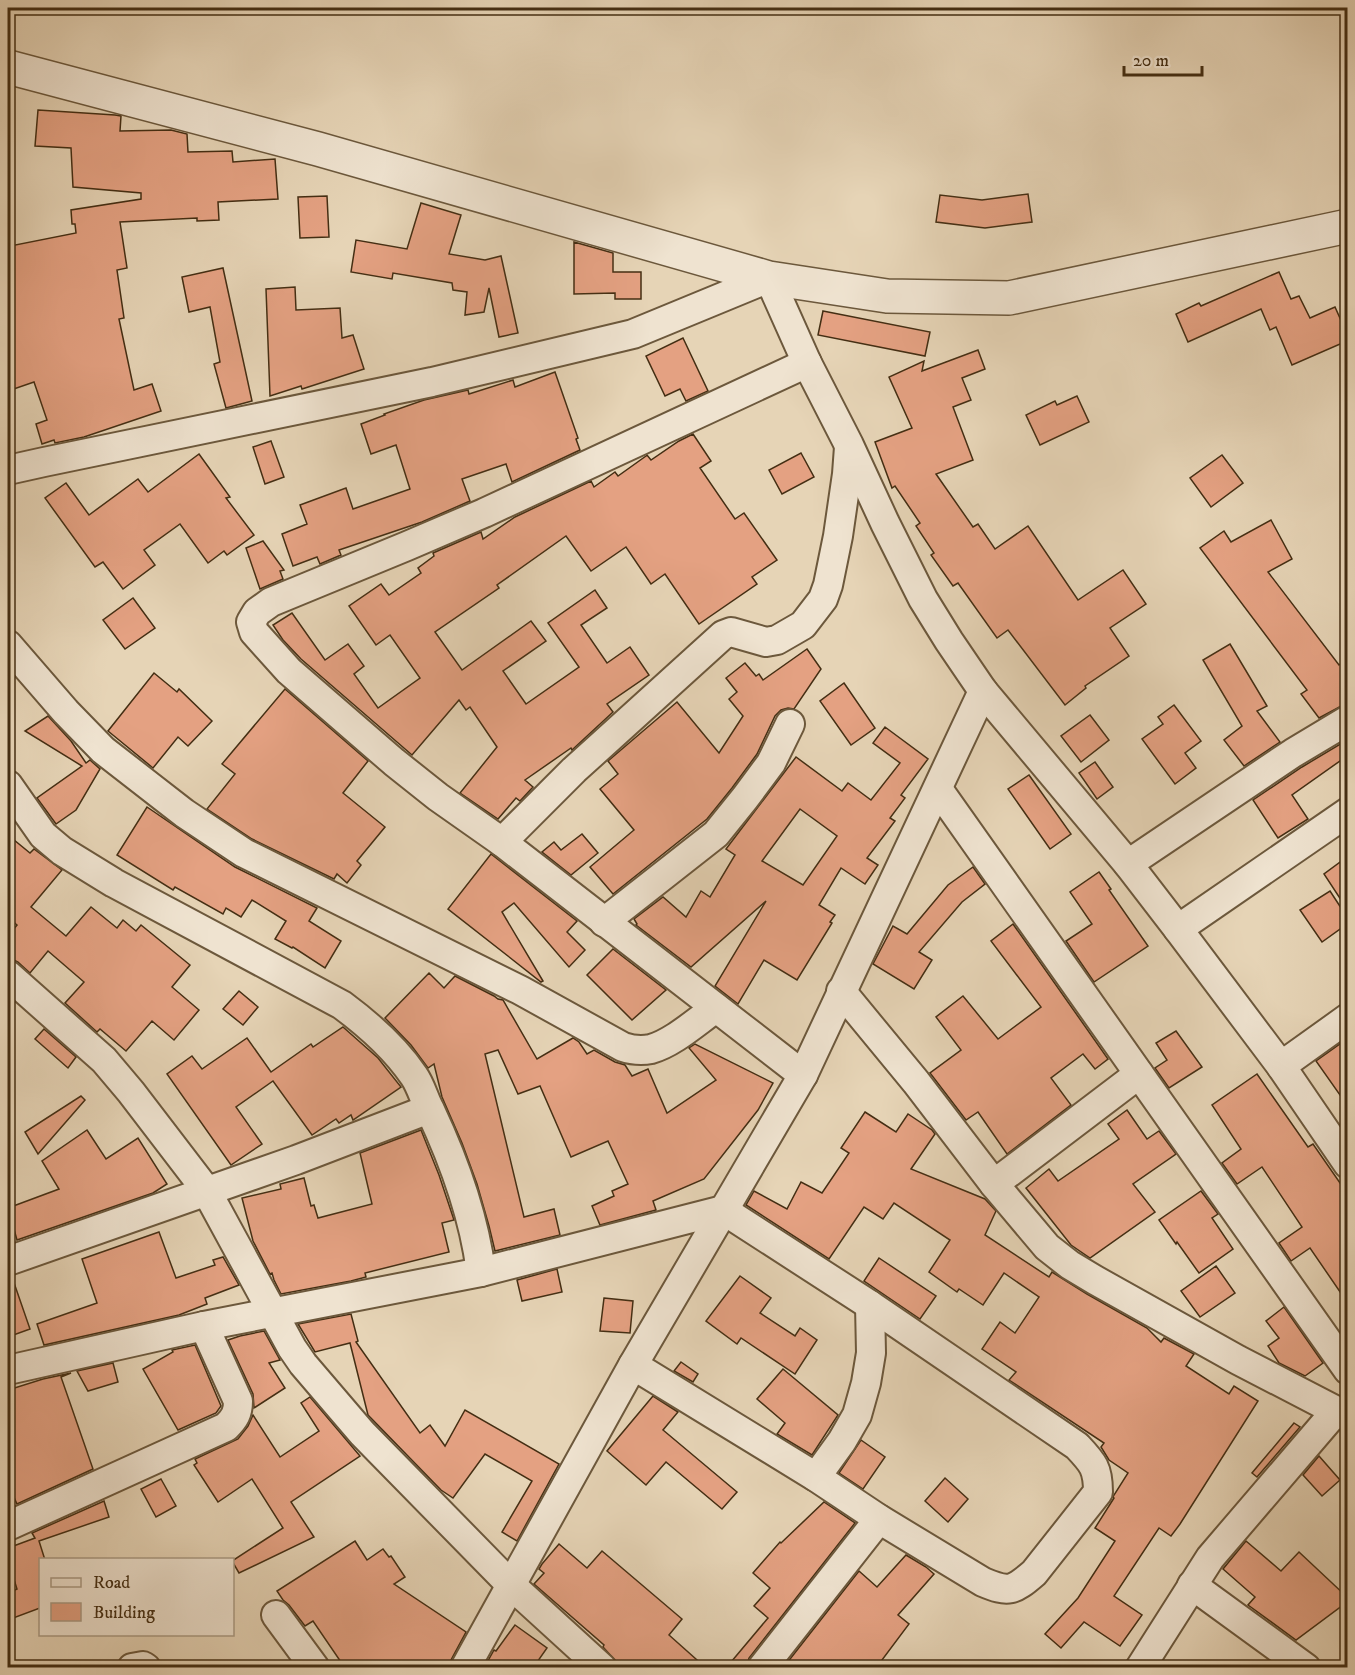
<svg xmlns="http://www.w3.org/2000/svg" width="1355" height="1675" font-family="'IM FELL DW Pica',serif">
  <style>
    .building { fill: #e4a182; stroke: #442e13; stroke-width: 1.5; fill-rule: evenodd }
    .lines { fill: none; stroke-linecap: round; stroke-linejoin: round }
    .minor-casing { stroke: #6c583c; stroke-width: 32 }
    .tertiary-casing { stroke: #6c583c; stroke-width: 36 }
    .minor { stroke: #efe3d0; stroke-width: 28 }
    .tertiary { stroke: #efe3d0; stroke-width: 33 }
  </style>
  <rect width="100%" height="100%" fill="#e6d4b6"/>
  <filter id="stains"><feTurbulence type="fractalNoise" baseFrequency=".00333" numOctaves="4"/><feColorMatrix values="0 0 0 0 .2 0 0 0 0 .09 0 0 0 0 .02 0 0 0 .5 -.17"/></filter>
  <radialGradient id="worn" r=".72"><stop offset=".6" stop-color="#630" stop-opacity="0"/><stop offset="1" stop-color="#630" stop-opacity=".3"/></radialGradient>
  <g class="building">
    <polygon points="38,110 115,115 121,116 120,131 171,130 187,134 188,152 232,151 233,162 275,159 278,199 218,202 219,220 197,221 197,218 120,222 127,268 117,270 124,318 119,319 134,390 152,384 161,411 84,437 55,443 54,440 42,444 36,424 47,420 34,382 8,391 8,269 13,268 10,246 76,233 75,224 72,224 71,210 141,199 141,193 73,187 71,148 35,146"/>
    <polygon points="1028,194 1032,222 985,228 936,222 940,195 982,200"/>
    <polygon points="327,196 329,237 300,238 298,197"/>
    <polygon points="421,203 461,215 449,254 485,260 501,256 518,333 499,337 489,288 484,312 465,315 467,292 453,290 452,283 393,273 392,279 351,272 356,240 407,249"/>
    <polygon points="574,242 613,253 613,272 641,272 641,299 615,299 615,293 574,294"/>
    <polygon points="223,268 252,401 226,408 214,364 220,362 210,307 189,312 182,277"/>
    <polygon points="1279,272 1291,299 1299,296 1310,318 1335,307 1347,334 1347,341 1292,365 1276,327 1270,330 1261,309 1188,342 1176,314 1199,303 1201,306"/>
    <polygon points="295,287 296,310 340,308 342,338 353,335 364,369 302,389 301,386 270,396 266,289"/>
    <polygon points="823,311 930,332 925,356 818,335"/>
    <polygon points="683,338 708,391 686,401 680,389 665,396 646,356"/>
    <polygon points="978,350 985,369 962,378 971,400 953,407 973,460 936,474 973,527 978,524 995,549 1028,526 1078,600 1123,570 1146,604 1110,628 1129,656 1085,686 1086,688 1065,705 1008,630 997,638 958,583 953,586 931,555 934,553 916,526 920,523 895,486 892,488 875,442 912,428 889,377 924,361 922,371"/>
    <polygon points="555,372 578,438 576,439 580,450 512,482 506,464 462,479 470,501 422,522 339,550 341,555 320,564 317,557 293,566 282,534 307,524 300,505 346,488 353,509 410,489 396,445 371,454 361,424 385,415 384,414 424,400 468,390 469,394 513,380 515,387"/>
    <polygon points="1077,396 1089,422 1040,445 1026,415 1055,401 1057,405"/>
    <polygon points="693,434 711,461 700,468 735,519 744,513 777,560 752,577 757,584 699,624 665,574 651,584 626,547 591,571 566,536 497,585 499,588 435,632 462,670 531,621 546,641 503,671 526,704 579,667 548,623 595,590 607,608 581,625 607,663 630,647 649,675 607,704 613,712 572,750 571,748 525,780 533,787 520,801 516,798 498,819 460,793 497,747 470,707 466,710 459,700 412,755 301,659 283,640 273,625 292,613 325,660 348,644 364,666 354,674 378,708 420,678 390,635 376,645 349,606 381,584 389,595 421,573 418,568 434,556 433,553 481,532 483,539 515,517 591,481 594,487 615,472 618,476 646,456 647,455 651,460 679,441"/>
    <polygon points="271,441 284,477 265,484 253,447"/>
    <polygon points="801,453 814,477 782,494 769,470"/>
    <polygon points="199,454 230,497 226,498 254,535 227,555 224,551 208,563 180,524 144,550 155,565 123,589 103,562 95,567 45,498 66,483 89,515 138,479 148,492"/>
    <polygon points="1222,455 1243,483 1211,507 1190,478"/>
    <polygon points="1271,520 1292,559 1268,572 1339,665 1347,659 1347,703 1319,718 1301,694 1307,690 1200,548 1224,531 1231,542"/>
    <polygon points="263,541 284,570 280,571 283,579 260,589 246,548"/>
    <polygon points="133,598 155,628 125,649 103,620"/>
    <polygon points="1230,644 1267,706 1257,711 1280,742 1244,766 1224,740 1242,726 1203,660"/>
    <polygon points="807,649 821,669 794,709 788,708 781,710 775,716 757,754 732,788 707,819 613,894 590,867 634,830 600,789 618,774 608,761 677,702 719,753 743,716 729,699 737,692 726,678 745,663 756,676 759,674 763,680"/>
    <polygon points="154,673 177,692 179,689 212,721 188,746 178,737 153,768 108,731"/>
    <polygon points="844,683 875,728 851,745 820,701"/>
    <polygon points="285,689 368,761 343,793 385,827 357,861 361,865 347,883 337,874 334,879 252,839 207,809 235,774 222,764"/>
    <polygon points="1174,705 1201,741 1185,753 1196,768 1175,784 1142,739 1163,724 1158,717"/>
    <polygon points="1090,715 1109,740 1081,762 1061,736"/>
    <polygon points="48,716 71,741 86,763 90,760 100,769 76,810 56,824 37,798 82,766 25,731"/>
    <path d="M885,727L928,759L901,795L905,798L890,818L895,821L867,858L878,865L865,884L841,868L819,905L835,915L830,922L832,923L797,980L764,960L738,1004L715,986L766,901L691,967L636,925L637,924L634,919L663,897L686,917L701,891L710,897L735,855L726,849L796,757L842,791L848,783L871,800L900,763L873,743ZM800,809L837,836L803,885L762,861Z"/>
    <polygon points="1347,740 1347,756 1292,795 1308,819 1278,838 1253,800 1302,767"/>
    <polygon points="1095,762 1113,787 1097,799 1079,773"/>
    <polygon points="1029,775 1071,834 1050,849 1008,789"/>
    <polygon points="147,807 235,867 317,908 309,921 341,941 325,968 293,947 292,948 275,939 286,921 252,900 241,917 226,908 223,914 175,887 173,890 117,855"/>
    <polygon points="582,834 598,853 571,875 542,852 554,842 561,850"/>
    <polygon points="8,835 30,853 34,849 62,870 31,907 66,936 91,907 117,928 123,920 136,931 141,925 190,965 172,987 199,1010 174,1040 152,1021 126,1051 100,1029 97,1032 65,1003 84,982 48,951 30,973 18,962 12,959 8,959 8,936 17,925 8,917"/>
    <polygon points="491,854 577,921 567,932 585,950 569,967 514,903 502,912 543,981 541,982 448,909"/>
    <polygon points="1347,857 1347,909 1324,874"/>
    <polygon points="973,867 985,884 962,902 919,952 932,960 914,989 873,964 893,926 907,934 948,885"/>
    <polygon points="1099,872 1111,889 1109,890 1148,946 1094,982 1066,941 1092,924 1070,892"/>
    <polygon points="1330,891 1347,917 1347,924 1322,942 1300,910"/>
    <polygon points="1013,924 1108,1059 1095,1069 1083,1054 1051,1078 1071,1105 1007,1154 978,1112 966,1120 930,1073 961,1050 936,1017 963,996 998,1039 1041,1007 991,941"/>
    <polygon points="613,949 666,990 632,1020 587,975"/>
    <polygon points="429,973 444,988 455,976 494,996 498,999 503,1000 537,1059 573,1038 579,1042 587,1054 594,1050 615,1062 625,1065 632,1076 648,1069 667,1113 716,1080 689,1048 695,1044 773,1083 758,1110 704,1179 653,1201 656,1210 600,1225 592,1206 614,1196 612,1191 628,1184 608,1141 571,1157 540,1086 518,1094 498,1050 485,1054 524,1217 554,1209 560,1235 495,1251 489,1226 477,1184 462,1143 442,1097 434,1064 428,1068 411,1045 385,1018"/>
    <polygon points="239,991 258,1007 243,1025 223,1009"/>
    <polygon points="343,1027 378,1058 401,1087 353,1120 351,1115 339,1123 336,1119 312,1135 273,1081 236,1107 262,1144 231,1165 167,1074 192,1056 202,1069 247,1038 271,1072 311,1044 313,1047"/>
    <polygon points="44,1029 76,1057 68,1068 35,1039"/>
    <polygon points="1176,1031 1202,1067 1169,1088 1155,1068 1167,1060 1156,1043"/>
    <polygon points="1347,1039 1347,1105 1316,1061"/>
    <polygon points="1257,1074 1308,1147 1313,1144 1347,1193 1347,1302 1310,1248 1291,1261 1279,1243 1302,1227 1262,1167 1237,1184 1222,1163 1241,1149 1212,1105"/>
    <polygon points="81,1096 85,1100 38,1154 25,1132"/>
    <polygon points="1127,1110 1147,1139 1159,1131 1176,1154 1133,1184 1155,1212 1090,1258 1071,1245 1026,1188 1049,1169 1058,1181 1119,1139 1108,1124"/>
    <polygon points="865,1112 896,1132 908,1114 932,1130 935,1134 911,1169 985,1199 996,1211 985,1235 1049,1277 1052,1272 1087,1294 1147,1328 1161,1342 1164,1338 1194,1354 1186,1366 1229,1394 1234,1386 1258,1401 1180,1524 1171,1536 1159,1528 1114,1596 1142,1615 1120,1646 1084,1622 1061,1648 1045,1634 1078,1598 1115,1541 1095,1528 1114,1498 1113,1497 1114,1495 1128,1473 1109,1460 1101,1447 1104,1443 1009,1380 1016,1372 982,1349 1000,1322 1015,1333 1039,1297 1004,1273 983,1305 959,1289 957,1292 929,1272 950,1240 894,1203 883,1219 864,1207 829,1259 746,1205 754,1191 787,1209 801,1182 822,1193 849,1153 841,1148"/>
    <polygon points="87,1130 106,1159 138,1138 167,1184 153,1193 17,1240 8,1208 59,1189 42,1161"/>
    <polygon points="421,1130 439,1175 454,1220 442,1223 449,1252 365,1273 366,1277 351,1281 281,1294 274,1280 272,1273 270,1274 253,1241 242,1198 281,1189 280,1184 304,1178 311,1206 314,1205 318,1218 372,1204 360,1153"/>
    <polygon points="1201,1191 1218,1214 1212,1218 1233,1249 1199,1273 1177,1242 1176,1244 1159,1220"/>
    <polygon points="159,1232 176,1278 215,1265 213,1260 223,1257 239,1285 205,1298 207,1304 179,1315 44,1345 37,1324 97,1303 82,1259"/>
    <polygon points="879,1258 936,1296 920,1319 864,1281"/>
    <polygon points="1216,1266 1235,1293 1200,1317 1181,1291"/>
    <polygon points="557,1269 562,1292 522,1301 517,1280"/>
    <polygon points="740,1276 771,1298 760,1313 795,1336 800,1328 817,1340 795,1374 741,1338 737,1344 706,1321"/>
    <polygon points="8,1277 12,1277 30,1329 8,1337"/>
    <polygon points="604,1298 633,1301 630,1333 600,1331"/>
    <polygon points="1284,1307 1323,1363 1305,1376 1279,1363 1268,1346 1279,1338 1266,1321"/>
    <polygon points="351,1314 358,1341 356,1342 420,1433 430,1425 445,1446 465,1410 559,1464 517,1541 502,1532 532,1481 485,1454 453,1498 441,1490 368,1415 350,1343 315,1352 298,1324"/>
    <polygon points="264,1331 280,1360 269,1363 285,1388 254,1408 253,1394 228,1340 240,1336"/>
    <polygon points="195,1345 221,1406 216,1413 178,1430 143,1369 173,1352 172,1350"/>
    <polygon points="681,1362 698,1374 693,1382 674,1371"/>
    <polygon points="113,1363 118,1382 88,1391 77,1371"/>
    <polygon points="783,1369 838,1415 812,1455 777,1434 785,1423 757,1399"/>
    <polygon points="71,1373 61,1377 93,1469 17,1504 8,1484 8,1390 43,1379"/>
    <polygon points="653,1396 678,1412 663,1430 737,1492 722,1509 666,1462 646,1485 607,1451"/>
    <polygon points="310,1397 360,1456 291,1502 314,1537 239,1573 232,1561 283,1528 252,1479 218,1502 194,1465 197,1463 195,1459 238,1439 248,1426 253,1415 280,1457 319,1431 301,1403"/>
    <polygon points="1294,1423 1300,1427 1257,1477 1252,1473"/>
    <polygon points="861,1440 885,1457 863,1489 839,1473"/>
    <polygon points="1319,1456 1340,1480 1322,1496 1303,1475"/>
    <polygon points="945,1478 968,1499 948,1522 925,1501"/>
    <polygon points="161,1479 176,1506 156,1517 141,1489"/>
    <polygon points="104,1501 109,1517 39,1541 45,1560 40,1560 40,1608 8,1620 8,1593 17,1589 8,1560 8,1548 35,1538 32,1533"/>
    <polygon points="824,1502 855,1523 749,1658 746,1668 726,1668 768,1618 754,1606 770,1588 753,1573 780,1542 781,1543"/>
    <polygon points="355,1541 367,1560 383,1549 389,1557 391,1556 405,1577 394,1584 466,1632 451,1660 449,1668 345,1668 313,1621 305,1626 289,1605 283,1600 277,1591"/>
    <polygon points="1246,1541 1281,1571 1299,1552 1347,1597 1347,1602 1296,1640 1248,1605 1255,1597 1223,1569"/>
    <polygon points="559,1544 587,1568 602,1551 682,1619 669,1635 706,1668 622,1668 603,1647 604,1645 534,1584 544,1573 539,1569 542,1564"/>
    <polygon points="906,1555 926,1567 934,1574 898,1615 909,1624 876,1668 783,1668 859,1571 877,1587"/>
    <polygon points="515,1625 547,1648 533,1668 484,1668 494,1650 496,1651"/>
  </g>
  <g class="lines">
    <g class="minor-casing">
      <g id="minor">
        <polyline points="8,470 44,462 432,382 633,334 769,278 807,363 849,445 885,523 923,599 949,641 983,691 1128,864 1178,929 1281,1066 1348,1164"/>
        <path d="M8,645L66,712L103,750L184,813L244,853L520,990L623,1047C632,1050 641,1051 651,1049C673,1043 697,1021 716,1008"/>
        <path d="M8,785L43,835L62,851L114,883L342,1005C369,1025 395,1048 414,1076C421,1086 424,1099 430,1110C454,1161 474,1216 481,1272"/>
        <polyline points="938,789 1348,1370"/>
        <polyline points="502,842 574,770 723,635 731,632 766,642 777,640 803,625 823,599 828,585 838,536 847,474 849,447"/>
        <polyline points="1128,864 1293,753 1348,720"/>
        <polyline points="604,922 716,834 745,798 771,763 790,724"/>
        <polyline points="1178,929 1348,812"/>
        <polyline points="8,975 104,1060 131,1092 206,1190 292,1348 303,1364 362,1433 510,1584 602,1668"/>
        <polyline points="841,991 916,1082 994,1184 1047,1247 1070,1265 1095,1280 1238,1360 1348,1417"/>
        <polyline points="1281,1066 1348,1018"/>
        <polyline points="803,1075 502,842 438,797 394,762 289,671 254,632 251,622 257,612 271,602 407,546 484,513 807,363"/>
        <polyline points="994,1184 1139,1074"/>
        <polyline points="8,1261 296,1160 429,1109"/>
        <path d="M8,1370L204,1326L481,1272L723,1210L870,1305L1077,1446C1093,1463 1098,1468 1098,1492L1034,1573C1013,1591 1009,1593 983,1582L879,1519L816,1477L633,1365"/>
        <polyline points="816,1477 842,1441 857,1415 866,1383 871,1353 870,1305"/>
        <path d="M8,1526L226,1427C235,1418 238,1413 238,1401L204,1326"/>
        <polyline points="1192,1585 1306,1668"/>
        <polyline points="276,1615 315,1668"/>
        <polyline points="132,1668 143,1666 146,1668"/>
        <polyline points="465,1668 633,1365 803,1075 983,691"/>
        <polyline points="762,1668 879,1519"/>
        <polyline points="1140,1668 1210,1558 1335,1412"/>
      </g>
    </g>
    <g class="tertiary-casing">
      <polyline id="tertiary" points="8,67 318,149 769,278 887,296 1009,298 1348,226"/>
    </g>
    <use href="#minor" class="minor"/>
    <use href="#tertiary" class="tertiary"/>
  </g>
  <rect width="1355" height="1675" fill="none" stroke="#e6d4b6" stroke-width="30"/>
  <rect x="9" y="9" width="1337" height="1657" fill="none" stroke="#442e13" stroke-width="3"/>
  <rect x="15" y="15" width="1325" height="1645" fill="none" stroke="#442e13" stroke-width="1.5"/>
  <rect x="39" y="1558" width="195" height="78" fill="#efe3d0" stroke="#ab9b84" stroke-width="1.5"/>
  <rect x="51" y="1578" width="30" height="9" fill="#efe3d0" stroke="#ab9b84" stroke-width="1.5"/>
  <text x="93" y="1588" font-size="18" fill="#442e13">Road</text>
  <rect x="51" y="1603" width="30" height="18" fill="#e4a182" stroke="#ab9b84" stroke-width="1.5"/>
  <text x="93" y="1618" font-size="18" fill="#442e13">Building</text>
  <path d="M1124 66v9h78v-9" fill="none" stroke="#442e13" stroke-width="3"/>
  <text x="1133" y="66" font-size="18" fill="#442e13" stroke="#efe3d0" stroke-width="4.5" paint-order="stroke">20 m</text>
  <rect width="100%" height="100%" filter="url(#stains)"/>
  <rect width="100%" height="100%" fill="url(#worn)"/>
</svg>
